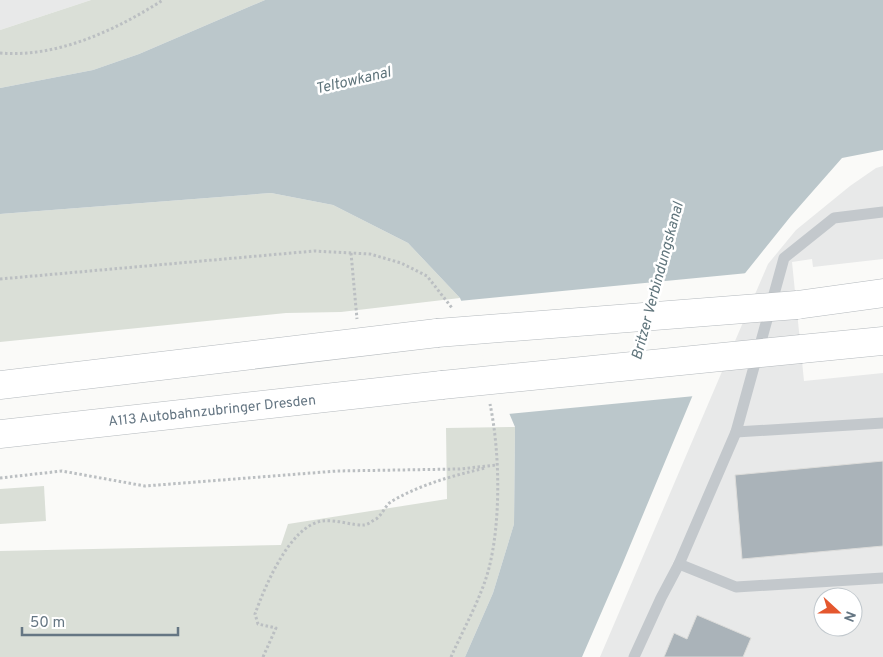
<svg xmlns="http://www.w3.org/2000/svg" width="883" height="657" font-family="Overpass,sans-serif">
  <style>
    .built { fill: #e8e9e9; fill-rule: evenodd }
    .green { fill: #dadfd7 }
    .water { fill: #bbc7cb }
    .pier { fill: #fafaf8 }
    .building { fill: #aab3b9; stroke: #dcdcda }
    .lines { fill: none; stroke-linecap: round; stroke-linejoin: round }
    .highway-casing { stroke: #b4b9bd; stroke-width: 29 }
    .path { stroke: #bbbfc2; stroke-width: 3; stroke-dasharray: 2.5 2.5; stroke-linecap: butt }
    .lane { stroke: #c3c8cc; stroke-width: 11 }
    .highway { stroke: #fff; stroke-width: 28 }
    .highway-bridge-casing { stroke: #b4b9bd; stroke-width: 29; stroke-linecap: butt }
    .highway-bridge { stroke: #fff; stroke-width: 28 }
    .labels { text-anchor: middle; stroke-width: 5; stroke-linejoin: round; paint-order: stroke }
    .street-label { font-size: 14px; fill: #657683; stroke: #fff }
    .water-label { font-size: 15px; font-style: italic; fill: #60757c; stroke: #fff }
  </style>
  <rect width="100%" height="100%" fill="#fafaf8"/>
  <g class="built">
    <polygon points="0,0 91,0 0,30"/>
    <path d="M883,166V259L813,267L812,259L792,262L804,381L883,373V657H600L768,264L796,230L850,186L876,168ZM823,597H853V627H823Z"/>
  </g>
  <g class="green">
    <polygon points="91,0 265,0 139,54 93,70 0,88 0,30"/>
    <polygon points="271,193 333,205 408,243 460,298 341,312 286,313 0,342 0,214"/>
    <polygon points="515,427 514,524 493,593 465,657 0,657 0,551 281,545 288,524 447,499 446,428"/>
    <polygon points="44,486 46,521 0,524 0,489"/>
  </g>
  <polygon class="water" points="265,0 883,0 883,150 842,158 791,216 742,277 622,565 582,657 465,657 493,593 514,524 515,427 460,298 408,243 333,205 271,193 0,214 0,88 93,70 139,54"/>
  <polygon class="pier" points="748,273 695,396 507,414 459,301"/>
  <g class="building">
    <polygon points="883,461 883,546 742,559 735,475"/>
    <polygon points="697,615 751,638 743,657 664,657 674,633 687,639"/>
  </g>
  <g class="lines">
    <g class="highway-casing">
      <g id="highway">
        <polyline points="797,305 883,293"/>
        <polyline points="801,349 883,341"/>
        <polyline points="0,385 437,333"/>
        <polyline points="0,434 442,385"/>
      </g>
    </g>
    <g class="path">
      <path d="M0,53C57,58 116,30 163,0"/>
      <polyline points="351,253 357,319"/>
      <polyline points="0,279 314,251 370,254 401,263 427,276 452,308"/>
      <polyline points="0,478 62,471 145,486 337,471 460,469 496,465"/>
      <path d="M263,657L276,628L258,624L255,614C265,586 290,526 322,521C336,519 354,526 364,525C367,525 371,522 374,520C382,517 384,506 392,501C422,484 452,476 485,468"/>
      <path d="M451,657C463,630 482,596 489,568C501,521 500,452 490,404"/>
    </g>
    <g class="lane">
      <polyline points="736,432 883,423"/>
      <polyline points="679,564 736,587 883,578"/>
      <polyline points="634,657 661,598 679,564 736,432 784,258 834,218 883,212"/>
    </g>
    <use href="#highway" class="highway"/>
    <g class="highway-bridge-casing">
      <g id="highway-bridge">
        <polyline points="437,333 797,305"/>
        <polyline points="442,385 801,349"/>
      </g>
    </g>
    <use href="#highway-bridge" class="highway-bridge"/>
  </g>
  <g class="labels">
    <g class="street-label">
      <text transform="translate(212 410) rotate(-6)" y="5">A113 Autobahnzubringer Dresden</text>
    </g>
    <g class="water-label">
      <text transform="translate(353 80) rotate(-13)" y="5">Teltowkanal</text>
      <text transform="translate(657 281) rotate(-75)" y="5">Britzer Verbindungskanal</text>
    </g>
  </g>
  <g transform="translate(838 612) rotate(111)"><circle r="24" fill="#ffffff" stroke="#c1c8cd"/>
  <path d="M0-4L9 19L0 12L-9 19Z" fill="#e4572e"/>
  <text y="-8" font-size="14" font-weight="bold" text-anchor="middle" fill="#657683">N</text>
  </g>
  <path d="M22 627v8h156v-8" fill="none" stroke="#657683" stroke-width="2.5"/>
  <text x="30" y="627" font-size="15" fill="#657683" stroke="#ffffff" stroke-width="4" paint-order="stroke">50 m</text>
</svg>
